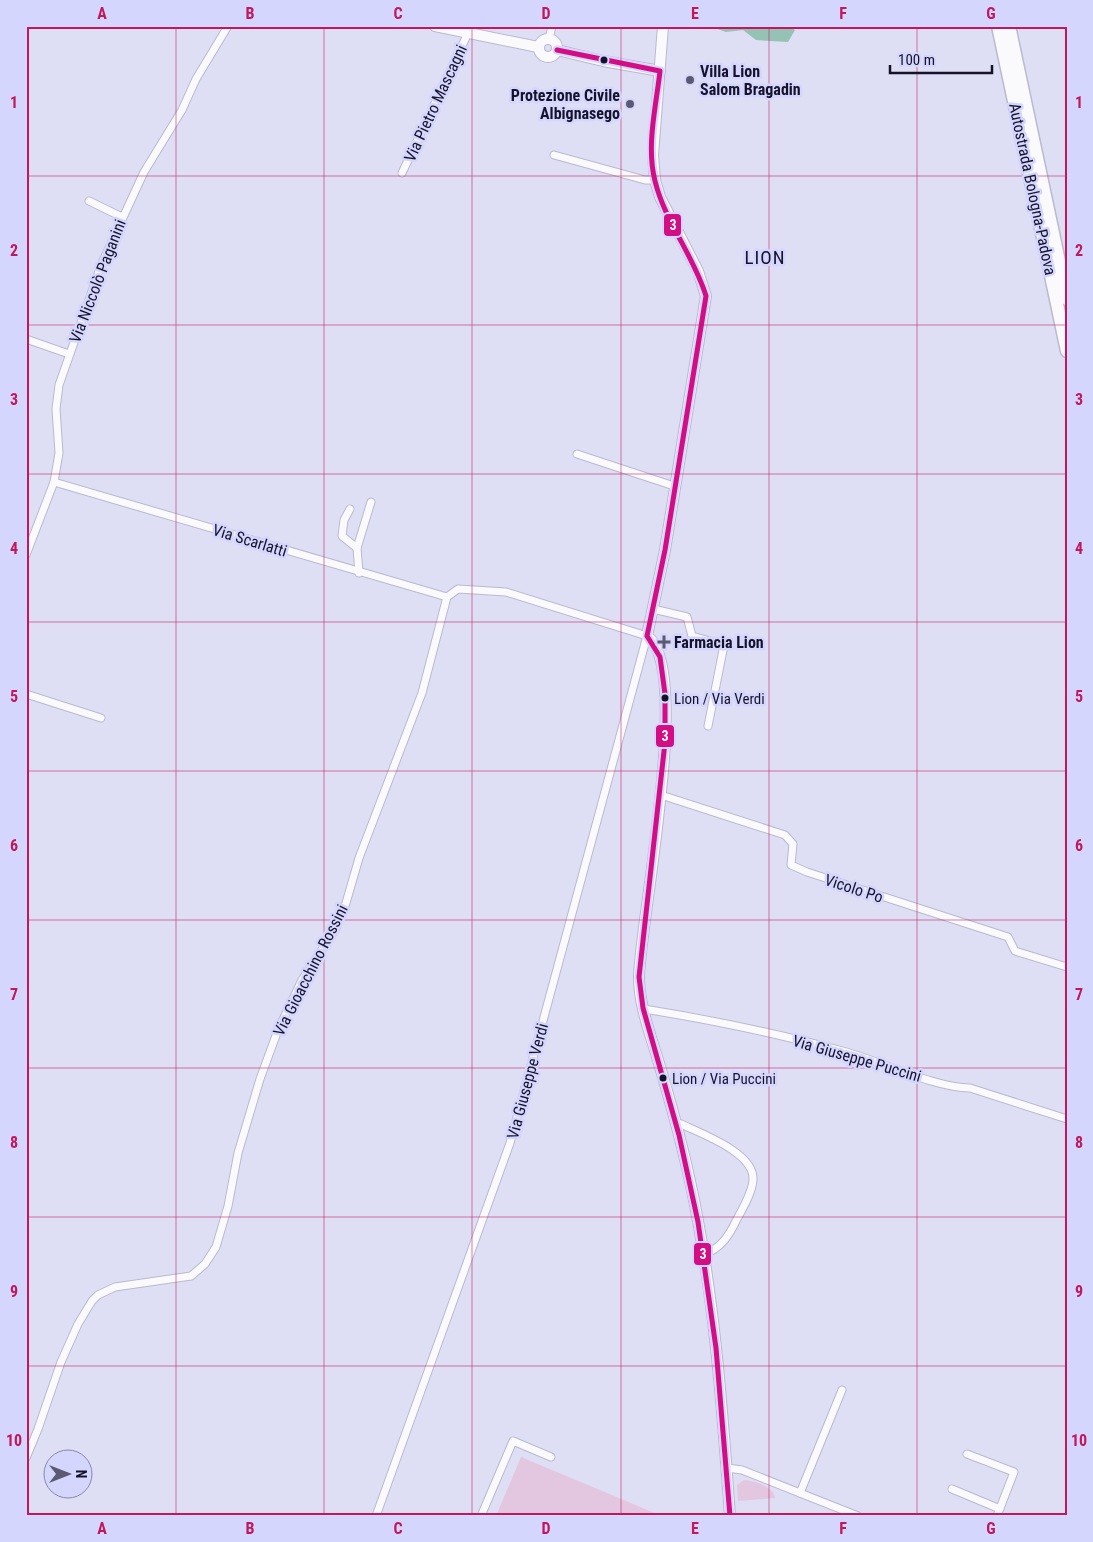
<svg xmlns="http://www.w3.org/2000/svg" width="1093" height="1542" font-family="'Roboto Condensed',sans-serif">
  <style>
    .green { fill: #e3c7e0 }
    .water { fill: #94c3b5 }
    .lines { fill: none; stroke-linecap: round; stroke-linejoin: round }
    .street-casing { stroke: #bab9ce; stroke-width: 9 }
    .secondary-casing { stroke: #bab9ce; stroke-width: 12 }
    .highway-casing { stroke: #bab9ce; stroke-width: 15 }
    .street { stroke: #fafafd; stroke-width: 7 }
    .secondary { stroke: #fafafd; stroke-width: 10 }
    .highway { stroke: #fafafd; stroke-width: 12 }
    .bus-1-casing { stroke: #d5d6fd; stroke-width: 9 }
    .bus-1 { stroke: #d30d84; stroke-width: 5 }
    .grid { fill: none; stroke: #c2185b; stroke-width: 1; stroke-opacity: 0.55 }
    .bus-dot { fill: #15132a; stroke: #d5d6fd; stroke-width: 2 }
    .poi-dot { fill: #5b5a71; stroke: #d5d6fd; stroke-width: 2 }
    .labels { text-anchor: middle; stroke-width: 5; stroke-linejoin: round; paint-order: stroke }
    .bus-label { font-size: 15px; fill: #15132a; stroke: #d5d6fd; text-anchor: start }
    .poi-label { font-size: 16px; font-weight: bold; fill: #15132a; stroke: #d5d6fd; text-anchor: start }
    .street-label { font-size: 16px; fill: #15132a; stroke: #d5d6fd }
    .quarter-label { font-size: 19px; letter-spacing: 1px; fill: #15132a; stroke: #d5d6fd }
    .line-badge { stroke: #d5d6fd; stroke-width: 2 }
    .badge-label { font-size: 14px; text-anchor: middle; font-weight: bold; fill: #fff }
    .neatline { fill: none; stroke: #c2185b; stroke-width: 2 }
    .grid-label { font-size: 16px; text-anchor: middle; font-weight: bold; fill: #c2185b }
  </style>
  <rect width="100%" height="100%" fill="#dedef4"/>
  <g class="green">
    <polygon points="521,1457 657,1514 657,1516 496,1516"/>
    <path d="M744,1480C755,1481 773,1486 775,1498L738,1501L737,1485Z"/>
  </g>
  <polygon class="water" points="709,26 789,26 795,30 788,42 756,40 743,30 726,32"/>
  <g class="lines">
    <g class="street-casing">
      <g id="street">
        <polyline points="549,39 552,26"/>
        <polyline points="554,155 645,180 655,180"/>
        <polyline points="402,173 468,33"/>
        <polyline points="89,201 122,217"/>
        <polyline points="26,339 69,354"/>
        <polyline points="577,454 674,486"/>
        <polyline points="54,482 447,597"/>
        <polyline points="350,509 344,520 342,536 357,548"/>
        <polyline points="26,555 54,482 59,453 56,409 59,385 102,263 144,172 182,110 196,79 228,26"/>
        <polyline points="359,573 357,548 371,502"/>
        <polyline points="653,609 687,617 692,636 724,645 708,726"/>
        <polyline points="26,694 101,718"/>
        <polyline points="661,795 785,835 793,844 791,865 807,872 1008,937 1015,951 1067,967"/>
        <path d="M644,1009C712,1020 780,1034 846,1052C882,1062 936,1088 970,1088L1067,1119"/>
        <path d="M676,1123L681,1124C702,1134 755,1153 753,1180C752,1193 743,1208 737,1219C730,1234 721,1249 704,1254"/>
        <polyline points="967,1454 1014,1472 997,1516"/>
        <polyline points="26,1458 38,1429 61,1362 78,1324 92,1301 98,1295 115,1287 191,1276 205,1264 216,1247 228,1206 238,1153 260,1079 278,1030 302,980 336,928 346,903 359,858 422,693 447,597 458,589 506,592 647,636 510,1143 376,1516"/>
        <polyline points="727,1468 742,1470 858,1516"/>
        <polyline points="952,1489 1000,1509"/>
        <polyline points="800,1493 842,1390"/>
        <polyline points="481,1516 513,1441 551,1457"/>
      </g>
    </g>
    <g class="secondary-casing">
      <g id="secondary">
        <polyline points="435,26 538,47"/>
        <path d="M663,26L653,155L655,180L660,197L698,271L706,296L665,550L647,636C693,667 640,920 639,977C639,1005 650,1033 658,1060C670,1100 681,1140 690,1181C714,1291 722,1404 730,1516"/>
        <circle cx="548" cy="48" r="9"/>
        <polyline points="557,50 603,61 660,71"/>
      </g>
    </g>
    <g class="highway-casing">
      <g id="highway">
        <polyline points="998,26 1067,351"/>
        <polyline points="1009,26 1067,299"/>
      </g>
    </g>
    <use href="#street" class="street"/>
    <use href="#secondary" class="secondary"/>
    <use href="#highway" class="highway"/>
    <g class="bus-1-casing">
      <path id="bus-1" d="M557,50L660,71C656,107 646,146 655,181C665,222 694,256 706,296L665,550L647,636L660,657L665,694V742L639,977L643,1008L679,1135L698,1222L716,1348L730,1516"/>
    </g>
    <use href="#bus-1" class="bus-1"/>
  </g>
  <path class="grid" d="M176,26V1516M324,26V1516M472,26V1516M621,26V1516M769,26V1516M917,26V1516M26,176H1067M26,325H1067M26,474H1067M26,622H1067M26,771H1067M26,920H1067M26,1068H1067M26,1217H1067M26,1366H1067"/>
  <g class="bus-dot">
    <circle cx="604" cy="60" r="4.5"/>
    <circle cx="665" cy="698" r="4.5"/>
    <circle cx="663" cy="1078" r="4.5"/>
  </g>
  <g class="poi-dot">
    <circle cx="690" cy="80" r="5"/>
    <circle cx="630" cy="104" r="5"/>
    <path d="M661.5 634.5h5v5h5v5h-5v5h-5v-5h-5v-5h5z"/>
  </g>
  <g class="labels">
    <g class="bus-label">
      <text x="674" y="704">Lion / Via Verdi</text>
      <text x="672" y="1084">Lion / Via Puccini</text>
    </g>
    <g class="poi-label">
      <text x="700" y="77">Villa Lion<tspan x="700" dy="18">Salom Bragadin</tspan></text>
      <text x="620" y="101" text-anchor="end">Protezione Civile<tspan x="620" dy="18">Albignasego</tspan></text>
      <text x="674" y="648">Farmacia Lion</text>
    </g>
    <g class="street-label">
      <text transform="translate(435 103) rotate(-65)" y="6">Via Pietro Mascagni</text>
      <text transform="translate(1033 189) rotate(78)" y="6">Autostrada Bologna-Padova</text>
      <text transform="translate(97 281) rotate(-69)" y="6">Via Niccolò Paganini</text>
      <text transform="translate(250 540) rotate(17)" y="6">Via Scarlatti</text>
      <text transform="translate(854 888) rotate(18)" y="6">Vicolo Po</text>
      <text transform="translate(310 970) rotate(-63)" y="6">Via Gioacchino Rossini</text>
      <text transform="translate(857 1058) rotate(16)" y="6">Via Giuseppe Puccini</text>
      <text transform="translate(527 1081) rotate(-75)" y="6">Via Giuseppe Verdi</text>
    </g>
    <g class="quarter-label">
      <text x="765" y="264">LION</text>
    </g>
  </g>
  <g class="line-badge">
    <rect x="663" y="213" width="19" height="24" rx="5" fill="#d30d84"/>
    <rect x="655" y="724" width="20" height="24" rx="5" fill="#d30d84"/>
    <rect x="693" y="1242" width="19" height="24" rx="5" fill="#d30d84"/>
  </g>
  <g class="badge-label">
    <text x="673" y="230">3</text>
    <text x="665" y="741">3</text>
    <text x="703" y="1259">3</text>
  </g>
  <rect width="1093" height="1542" fill="none" stroke="#d5d6fd" stroke-width="55"/>
  <g transform="translate(68 1474) rotate(90)"><circle r="24" fill="#d5d6fd" stroke="#8888a9"/>
  <path d="M0-4L9 19L0 12L-9 19Z" fill="#5b5a71"/>
  <text y="-8" font-size="14" font-weight="bold" text-anchor="middle" fill="#15132a">N</text>
  </g>
  <path d="M890 65v8h102v-8" fill="none" stroke="#15132a" stroke-width="2.5"/>
  <text x="898" y="65" font-size="15" fill="#15132a" stroke="#d5d6fd" stroke-width="4" paint-order="stroke">100 m</text>
  <rect x="28" y="28" width="1038" height="1486" class="neatline"/>
  <g class="grid-label">
    <text x="102" y="19">A</text>
    <text x="250" y="19">B</text>
    <text x="398" y="19">C</text>
    <text x="546" y="19">D</text>
    <text x="695" y="19">E</text>
    <text x="843" y="19">F</text>
    <text x="991" y="19">G</text>
    <text x="14" y="108">1</text>
    <text x="1079" y="108">1</text>
    <text x="14" y="256">2</text>
    <text x="1079" y="256">2</text>
    <text x="14" y="405">3</text>
    <text x="1079" y="405">3</text>
    <text x="14" y="554">4</text>
    <text x="1079" y="554">4</text>
    <text x="14" y="702">5</text>
    <text x="1079" y="702">5</text>
    <text x="14" y="851">6</text>
    <text x="1079" y="851">6</text>
    <text x="14" y="1000">7</text>
    <text x="1079" y="1000">7</text>
    <text x="14" y="1148">8</text>
    <text x="1079" y="1148">8</text>
    <text x="14" y="1297">9</text>
    <text x="1079" y="1297">9</text>
    <text x="14" y="1446">10</text>
    <text x="1079" y="1446">10</text>
    <text x="102" y="1534">A</text>
    <text x="250" y="1534">B</text>
    <text x="398" y="1534">C</text>
    <text x="546" y="1534">D</text>
    <text x="695" y="1534">E</text>
    <text x="843" y="1534">F</text>
    <text x="991" y="1534">G</text>
  </g>
</svg>
